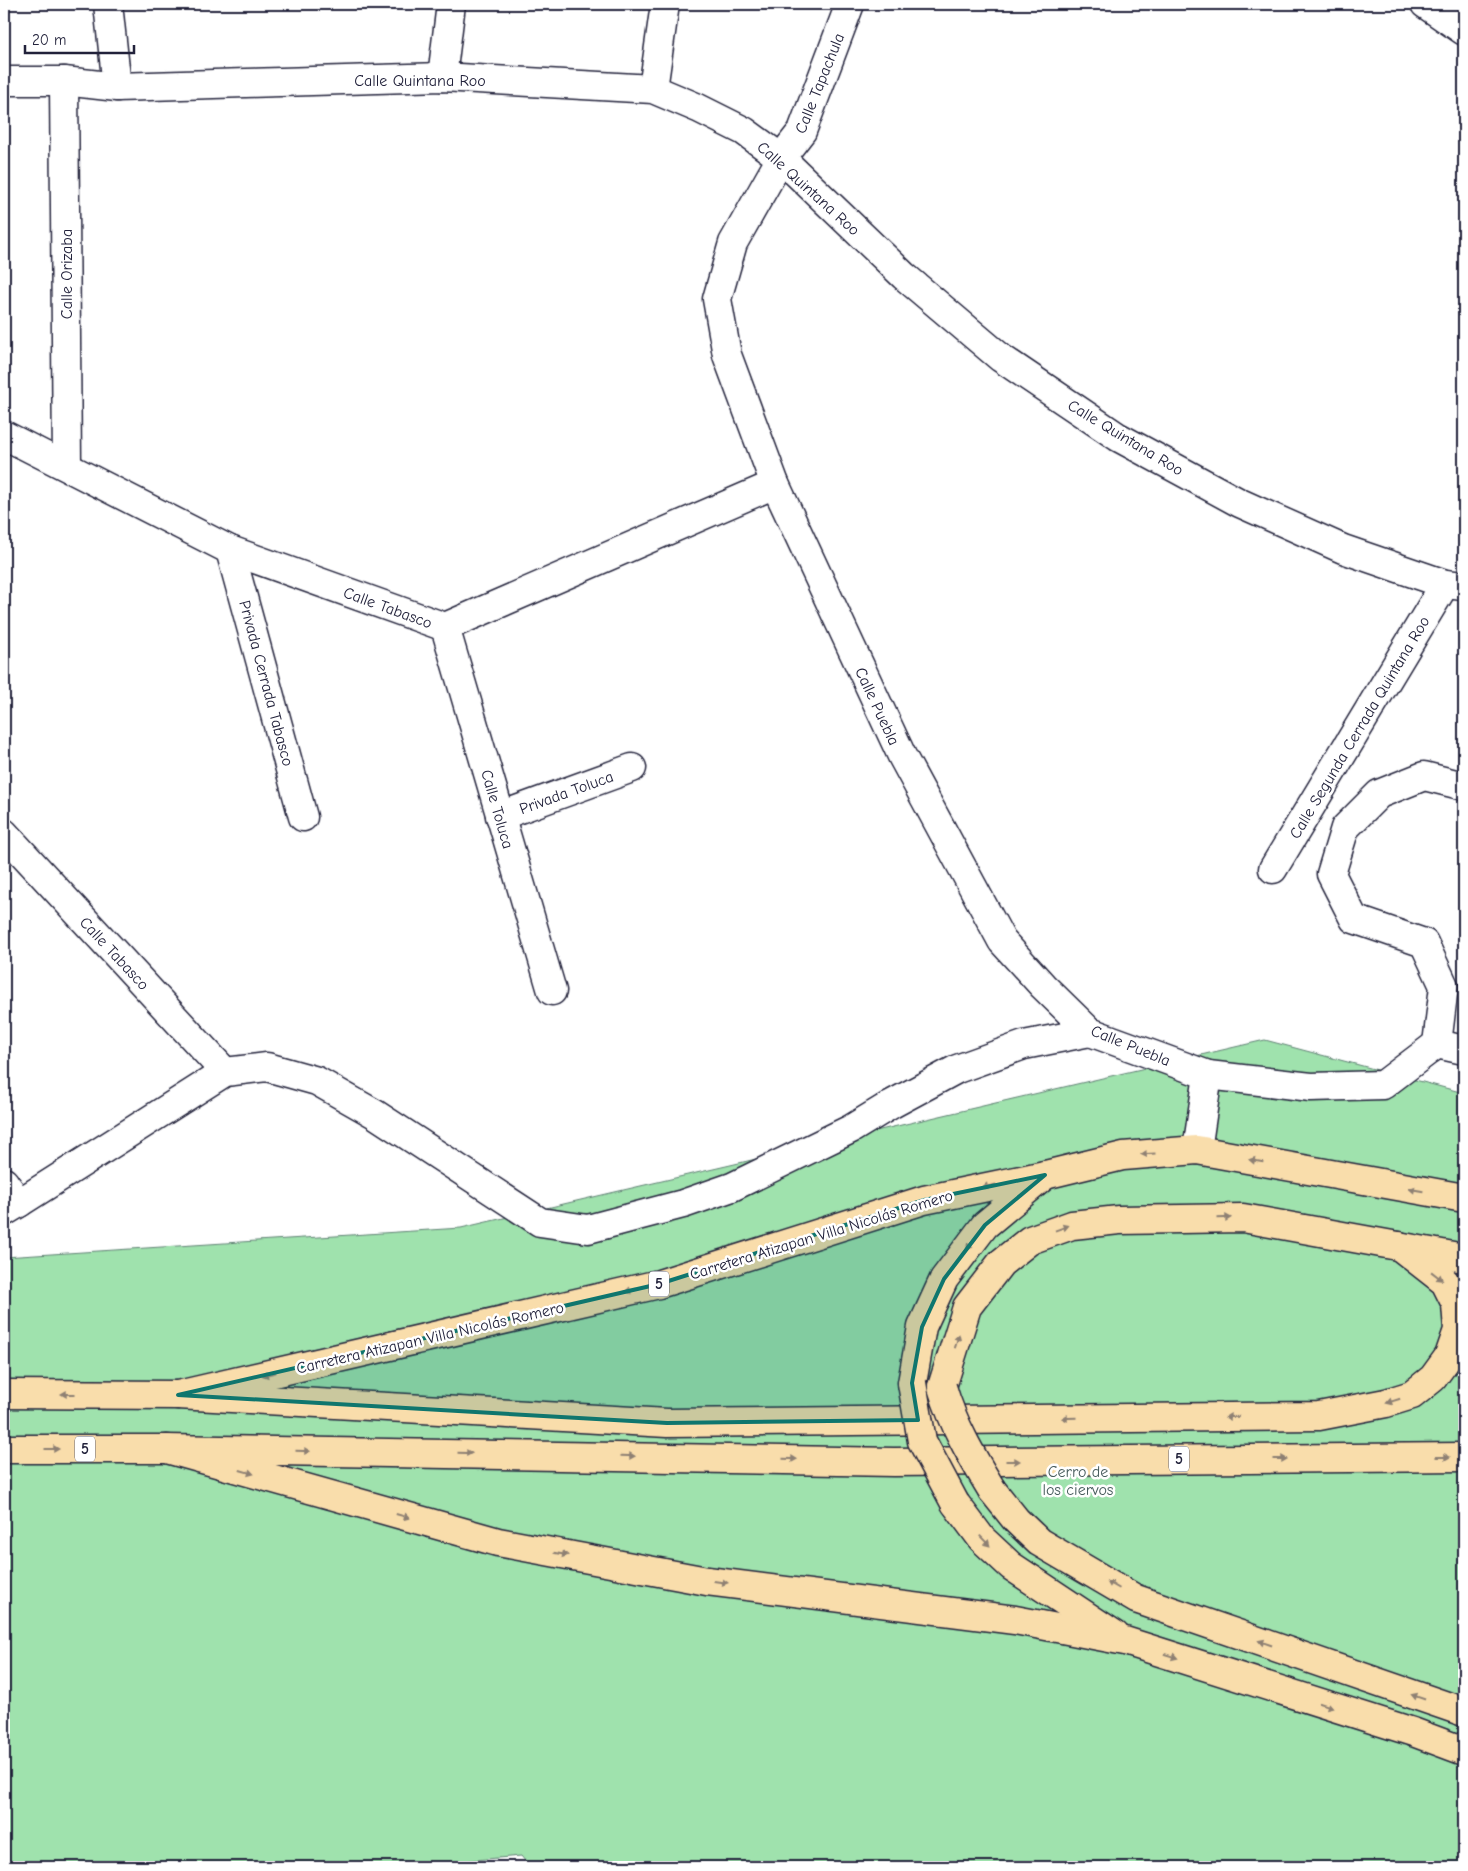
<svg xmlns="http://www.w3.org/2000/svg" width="1468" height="1871" font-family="'Comic Neue',sans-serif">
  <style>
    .green { fill: #9fe2ad; stroke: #608274 }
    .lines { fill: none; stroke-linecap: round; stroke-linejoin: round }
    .minor-casing { stroke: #22223b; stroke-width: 31 }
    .tertiary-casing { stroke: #22223b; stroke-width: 31 }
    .primary-casing { stroke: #22223b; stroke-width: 31 }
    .motorway-casing { stroke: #22223b; stroke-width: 31 }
    .minor { stroke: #fff; stroke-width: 28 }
    .tertiary { stroke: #fff; stroke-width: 28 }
    .primary { stroke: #f9ddab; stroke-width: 28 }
    .motorway { stroke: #f9ddab; stroke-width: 28 }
    .motorway-bridge-casing { stroke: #22223b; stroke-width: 31; stroke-linecap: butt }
    .motorway-bridge { stroke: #f9ddab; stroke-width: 28 }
    .oneway { fill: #8e8073 }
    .marked { fill: #0f766e; fill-opacity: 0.2; stroke: #0f766e; stroke-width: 4; stroke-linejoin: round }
    .labels { text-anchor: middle; stroke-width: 5; stroke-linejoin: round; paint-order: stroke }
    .shield { fill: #fff; stroke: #646476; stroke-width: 1 }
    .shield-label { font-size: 15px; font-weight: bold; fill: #22223b }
    .street-label { font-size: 16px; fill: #22223b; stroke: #fff }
    .park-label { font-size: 16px; fill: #485c5d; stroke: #fff }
  </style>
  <rect width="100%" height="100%" fill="#fff"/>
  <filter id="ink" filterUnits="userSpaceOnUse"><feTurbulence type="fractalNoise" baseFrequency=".02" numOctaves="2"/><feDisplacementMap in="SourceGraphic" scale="10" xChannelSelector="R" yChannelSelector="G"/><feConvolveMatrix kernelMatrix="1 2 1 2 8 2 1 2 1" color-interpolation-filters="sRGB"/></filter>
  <g filter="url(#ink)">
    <polygon class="green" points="1265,1040 1464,1093 1464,1867 530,1867 521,1856 394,1867 4,1867 4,1257 461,1228"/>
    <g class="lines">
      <g class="minor-casing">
        <g id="minor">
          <polyline points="108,4 117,87"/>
          <polyline points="850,4 802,131 781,158 733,243 717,299 727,355 775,484 902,756 1002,941 1043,986 1090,1032 1208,1075 1197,1150"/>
          <polyline points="1425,4 1464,31"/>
          <polyline points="442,77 451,4"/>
          <polyline points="64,81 67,466"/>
          <polyline points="653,89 665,4"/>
          <polyline points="4,435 230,550 445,627 775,484"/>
          <polyline points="230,550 303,817"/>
          <polyline points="445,627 552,991"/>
          <polyline points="500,816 632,768"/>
          <polyline points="4,833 225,1072"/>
          <polyline points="1273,869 1445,584"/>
          <polyline points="1437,1044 1444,986 1424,943 1354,919 1331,874 1345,828 1379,794 1424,776 1464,786"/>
          <polyline points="1208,1075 1311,1087 1383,1085 1437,1044 1464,1050"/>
          <polyline points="19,1203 225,1072 267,1067 317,1081 375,1114 540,1222 588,1229 683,1204 732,1187 851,1129 892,1104 957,1069 1024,1045 1090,1032"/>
        </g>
      </g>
      <g class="tertiary-casing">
        <g id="tertiary">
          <polyline points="4,81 64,81 117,87 442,77 653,89 698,108 744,131 781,158 904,276 1001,358 1118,437 1240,503 1343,549 1445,584 1464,586"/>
          <polyline points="4,1182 19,1203 4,1212"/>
        </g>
      </g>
      <g class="primary-casing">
        <g id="primary">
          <polyline points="4,1394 178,1395 659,1284 924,1200 1045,1175 1123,1156 1197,1150 1464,1198"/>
          <polyline points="4,1449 167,1449 894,1462 1464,1457"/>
        </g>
      </g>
      <g class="motorway-casing">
        <g id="motorway">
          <polyline points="912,1383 922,1327 944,1279 985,1225 1045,1175"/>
          <polyline points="942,1387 967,1307 1001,1263 1030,1240 1072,1225 1119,1220 1243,1218 1464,1258"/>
          <polyline points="178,1395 667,1423 1319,1416 1386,1403 1412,1395 1433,1378 1449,1356 1458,1330 1456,1304 1445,1282 1399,1246"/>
          <polyline points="167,1449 498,1542 707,1581 1015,1620 1125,1641 1413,1732 1464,1751"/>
          <polyline points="992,1490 1016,1520 1039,1542 1136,1599 1464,1712"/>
          <polyline points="955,1503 982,1539 1011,1566 1115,1635"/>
        </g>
      </g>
      <use href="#minor" class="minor"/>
      <use href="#tertiary" class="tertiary"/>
      <use href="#primary" class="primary"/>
      <use href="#motorway" class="motorway"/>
      <g class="motorway-bridge-casing">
        <g id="motorway-bridge">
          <polyline points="912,1383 922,1441 955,1503"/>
          <path d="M942,1387C953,1425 972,1457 992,1490"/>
        </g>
      </g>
      <use href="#motorway-bridge" class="motorway-bridge"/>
    </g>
    <defs><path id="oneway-solid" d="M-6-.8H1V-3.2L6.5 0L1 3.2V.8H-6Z" transform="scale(1.25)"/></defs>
    <g class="oneway">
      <use href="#oneway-solid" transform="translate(1148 1154) rotate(176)"/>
      <use href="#oneway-solid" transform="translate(1256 1161) rotate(-170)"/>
      <use href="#oneway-solid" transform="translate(989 1186) rotate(169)"/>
      <use href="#oneway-solid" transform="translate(1416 1190) rotate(-170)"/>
      <use href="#oneway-solid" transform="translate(1224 1218) rotate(-1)"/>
      <use href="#oneway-solid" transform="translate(1062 1228) rotate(-20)"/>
      <use href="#oneway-solid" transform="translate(971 1244) rotate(128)"/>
      <use href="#oneway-solid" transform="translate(1437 1276) rotate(38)"/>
      <use href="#oneway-solid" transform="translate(632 1290) rotate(167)"/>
      <use href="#oneway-solid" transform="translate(957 1341) rotate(-73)"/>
      <use href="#oneway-solid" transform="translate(269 1374) rotate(167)"/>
      <use href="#oneway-solid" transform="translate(68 1394) rotate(-180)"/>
      <use href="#oneway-solid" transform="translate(1393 1401) rotate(163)"/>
      <use href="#oneway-solid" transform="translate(1232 1417) rotate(179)"/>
      <use href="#oneway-solid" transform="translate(1069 1418) rotate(179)"/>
      <use href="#oneway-solid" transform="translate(52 1449)"/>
      <use href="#oneway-solid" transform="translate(303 1451) rotate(1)"/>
      <use href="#oneway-solid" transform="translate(465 1453) rotate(1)"/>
      <use href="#oneway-solid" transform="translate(628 1456) rotate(1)"/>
      <use href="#oneway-solid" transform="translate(1443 1457)"/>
      <use href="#oneway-solid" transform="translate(790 1459) rotate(1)"/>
      <use href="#oneway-solid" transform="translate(1280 1459)"/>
      <use href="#oneway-solid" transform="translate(1013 1461)"/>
      <use href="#oneway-solid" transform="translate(247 1472) rotate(16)"/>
      <use href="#oneway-solid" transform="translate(403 1516) rotate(16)"/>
      <use href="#oneway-solid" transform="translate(985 1541) rotate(46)"/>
      <use href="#oneway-solid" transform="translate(561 1554) rotate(10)"/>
      <use href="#oneway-solid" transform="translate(721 1582) rotate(7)"/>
      <use href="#oneway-solid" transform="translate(1113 1585) rotate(-150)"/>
      <use href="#oneway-solid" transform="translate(1265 1643) rotate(-161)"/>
      <use href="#oneway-solid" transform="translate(1171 1656) rotate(18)"/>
      <use href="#oneway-solid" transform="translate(1418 1697) rotate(-161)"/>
      <use href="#oneway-solid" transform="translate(1326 1705) rotate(18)"/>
    </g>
  </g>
  <path class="marked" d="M1045,1175L985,1225L944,1279L922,1327L912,1383L918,1420L667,1423L178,1395L659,1284L924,1200Z"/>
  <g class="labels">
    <g class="shield">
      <rect x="649" y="1271.5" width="20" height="25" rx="4"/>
      <rect x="75" y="1436.5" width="20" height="25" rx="4"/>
      <rect x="1169" y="1446.5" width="20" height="25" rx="4"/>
    </g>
    <g class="shield-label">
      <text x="659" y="1289">5</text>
      <text x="85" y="1454">5</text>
      <text x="1179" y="1464">5</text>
    </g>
    <g class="street-label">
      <text x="420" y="86">Calle Quintana Roo</text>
      <text transform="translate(819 83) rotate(-68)" y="6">Calle Tapachula</text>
      <text transform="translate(809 188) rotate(42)" y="6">Calle Quintana Roo</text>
      <text transform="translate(66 274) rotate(-90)" y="6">Calle Orizaba</text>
      <text transform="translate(1126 437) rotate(31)" y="6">Calle Quintana Roo</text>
      <text transform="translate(388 607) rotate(20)" y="6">Calle Tabasco</text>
      <text transform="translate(267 683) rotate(75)" y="6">Privada Cerrada Tabasco</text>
      <text transform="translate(878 706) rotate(65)" y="6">Calle Puebla</text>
      <text transform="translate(1359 727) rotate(-59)" y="6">Calle Segunda Cerrada Quintana Roo</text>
      <text transform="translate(566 792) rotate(-20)" y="6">Privada Toluca</text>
      <text transform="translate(498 809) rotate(74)" y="6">Calle Toluca</text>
      <text transform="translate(115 953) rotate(47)" y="6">Calle Tabasco</text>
      <text transform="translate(1131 1045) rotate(22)" y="6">Calle Puebla</text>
      <text transform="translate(821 1234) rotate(-17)" y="6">Carretera Atizapan Villa Nicolás Romero</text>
      <text transform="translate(430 1337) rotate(-13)" y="6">Carretera Atizapan Villa Nicolás Romero</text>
    </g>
    <g class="park-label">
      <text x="1078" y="1477">Cerro de<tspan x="1078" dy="18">los ciervos</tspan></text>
    </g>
  </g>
  <rect width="1468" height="1871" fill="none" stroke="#fff" stroke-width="20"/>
  <rect x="10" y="10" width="1448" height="1851" fill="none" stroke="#22223b" stroke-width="2" filter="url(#ink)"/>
  <path d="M25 45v8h109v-8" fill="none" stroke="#22223b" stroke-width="2.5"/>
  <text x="32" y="45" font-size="15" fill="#22223b" stroke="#ffffff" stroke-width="4" paint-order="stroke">20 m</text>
</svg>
